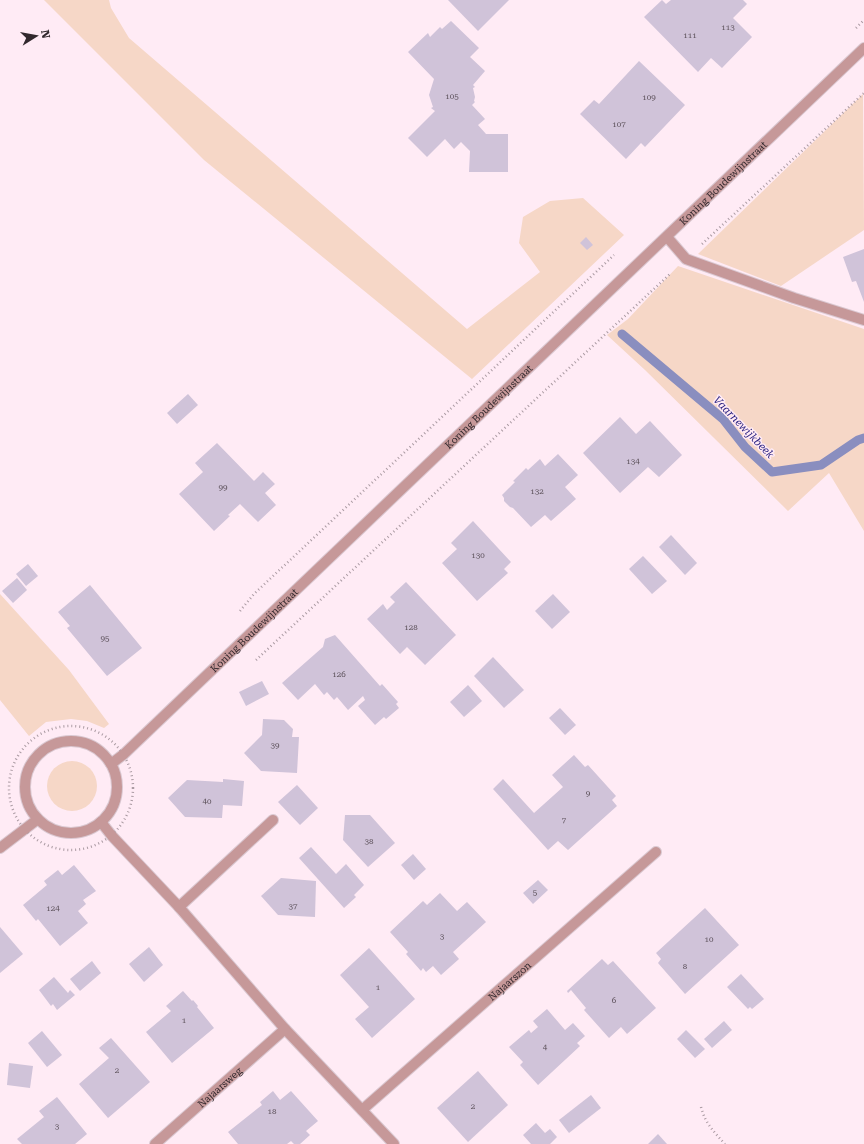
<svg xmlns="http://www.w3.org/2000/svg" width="864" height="1144" font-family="'Roboto Serif',serif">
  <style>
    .green { fill: #f6d7c7 }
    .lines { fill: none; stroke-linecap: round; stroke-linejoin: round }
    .stream { stroke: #8a8ebf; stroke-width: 9 }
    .building { fill: #d0c3d9 }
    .minor-casing { stroke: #dac8d1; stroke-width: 12 }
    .path { stroke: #ab9ba3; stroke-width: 2.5; stroke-dasharray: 1 3; stroke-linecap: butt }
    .minor { stroke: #c69899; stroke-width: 10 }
    .labels { text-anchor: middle; stroke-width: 3; stroke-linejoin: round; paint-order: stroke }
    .number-label { font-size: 8px; fill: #5a4f58 }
    .street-label { font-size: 10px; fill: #32282d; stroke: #ffebf5 }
    .water-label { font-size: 11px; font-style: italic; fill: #2b2381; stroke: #ffebf5 }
  </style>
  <rect width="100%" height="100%" fill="#ffebf5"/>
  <g class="green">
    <polygon points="44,0 109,0 111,8 129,38 467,329 540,272 519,243 523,217 550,201 583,198 624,235 472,379 204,160"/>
    <polygon points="863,94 864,230 781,286 698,254"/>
    <polygon points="678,266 864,329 864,531 829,473 788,511 645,370 607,335 628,319"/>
    <polygon points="0,594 69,670 109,724 104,728 87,721 71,719 46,722 29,736 0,700"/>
    <circle cx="72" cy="786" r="25"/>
  </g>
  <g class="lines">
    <polyline class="stream" points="622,334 723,419 745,447 772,472 821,465 858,440 864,438"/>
  </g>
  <g class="building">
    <polygon points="448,0 509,0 478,31"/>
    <polygon points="662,0 666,4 671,0 743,0 747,4 733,18 752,37 722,68 711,58 698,72 644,17"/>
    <polygon points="451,21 479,48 470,57 485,71 473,85 475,87 473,88 475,97 474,101 475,102 472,105 485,119 478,125 486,134 508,134 508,172 469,172 470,151 461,142 454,149 445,139 427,157 408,138 435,111 431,108 433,107 429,95 434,79 408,52 428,33 430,37 440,27 442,29"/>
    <polygon points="639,61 685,105 645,147 641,143 626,159 580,114 594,100 599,104"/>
    <polygon points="586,237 593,245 587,250 580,243"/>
    <polygon points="864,249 864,302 856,281 852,282 843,257"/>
    <polygon points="188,394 198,405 177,424 167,413"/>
    <polygon points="620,417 636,434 650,421 682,455 659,477 648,467 620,493 583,453"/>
    <polygon points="217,443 254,481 263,472 275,484 265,493 276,505 258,522 240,504 228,515 230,516 214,531 179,494 203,472 195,463"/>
    <polygon points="558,454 578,475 565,487 576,499 551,521 545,515 531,527 513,508 510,507 504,501 504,498 502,495 515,482 513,481 526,468 528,470 540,459 545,466"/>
    <polygon points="473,521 511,562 504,569 508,573 477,601 442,563 457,549 451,543"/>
    <polygon points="671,535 697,563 685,575 659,547"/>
    <polygon points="643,556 667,581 652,594 629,569"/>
    <polygon points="28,564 38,576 26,586 16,574"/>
    <polygon points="17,578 27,590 13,603 2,591"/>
    <polygon points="406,582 456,635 425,665 407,647 400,654 367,619 383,604 387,610 395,602 390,597"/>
    <polygon points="90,585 142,648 107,676 67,628 70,626 58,612"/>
    <polygon points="553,594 570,612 552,629 535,611"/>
    <polygon points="335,635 380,686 382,684 398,702 396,704 399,708 386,719 384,717 375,725 358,706 365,700 363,696 348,710 337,697 334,700 327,692 324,695 315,684 298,700 282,683 323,647 325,639"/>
    <polygon points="493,657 524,690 504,708 474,676"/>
    <polygon points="262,681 269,694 246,706 239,692"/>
    <polygon points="468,685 482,701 464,717 450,702"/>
    <polygon points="560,708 576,725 565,735 549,718"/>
    <polygon points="263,719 284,720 293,729 292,737 299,737 297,773 261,771 244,753 262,735"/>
    <polygon points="574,755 585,767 588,765 616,796 612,800 617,806 568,850 558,841 548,850 493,789 503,779 534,813 563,787 552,775"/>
    <polygon points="223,779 244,781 242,806 223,805 222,818 185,817 168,798 187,780 223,782"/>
    <polygon points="297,785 318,808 300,825 278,802"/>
    <polygon points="345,815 370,815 395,843 368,867 343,840"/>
    <polygon points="311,847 336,874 346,864 364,885 354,895 356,897 344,908 299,858"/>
    <polygon points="413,854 426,869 414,880 401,865"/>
    <polygon points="74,865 96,891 83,900 86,904 78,911 88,923 60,946 38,919 36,921 23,905 47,885 44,881 58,870 62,875"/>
    <polygon points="281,878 316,881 315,917 278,915 261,896"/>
    <polygon points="538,880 548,890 533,904 523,893"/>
    <polygon points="440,893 457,911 467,902 486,922 453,952 459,959 441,975 433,966 426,972 423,968 421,971 406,954 408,952 390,932 423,901 427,905"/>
    <polygon points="705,908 739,945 685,994 658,963 661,959 656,953"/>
    <polygon points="0,927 23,954 0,973"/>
    <polygon points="149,947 163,965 144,982 129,964"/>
    <polygon points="369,948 415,999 372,1038 355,1019 369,1007 340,975"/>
    <polygon points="602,959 608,965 613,961 656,1008 627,1034 621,1027 609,1038 584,1010 586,1008 571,990 568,993 567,991"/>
    <polygon points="92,961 101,973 80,991 70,979"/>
    <polygon points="741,974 764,999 752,1009 750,1007 748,1009 727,987"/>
    <polygon points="54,977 68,993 70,990 75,995 57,1010 53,1004 51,1006 39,990"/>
    <polygon points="183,991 192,1001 193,1000 198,1006 197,1007 214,1028 172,1063 146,1032 171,1011 166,1006"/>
    <polygon points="547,1009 565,1030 573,1023 585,1036 577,1043 580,1046 538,1085 520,1065 523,1062 509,1047 529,1030 531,1033 538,1027 533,1021"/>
    <polygon points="724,1021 732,1030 712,1048 704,1039"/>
    <polygon points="686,1030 705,1049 695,1058 677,1039"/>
    <polygon points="42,1031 62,1055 47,1067 28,1043"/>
    <polygon points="111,1038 150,1082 108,1118 79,1084 109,1058 99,1048"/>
    <polygon points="9,1063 33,1066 30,1088 7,1085"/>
    <polygon points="478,1071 508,1105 468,1142 437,1108"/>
    <polygon points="273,1091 280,1100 291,1091 318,1121 306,1131 310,1135 300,1144 294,1144 291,1141 287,1144 238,1144 228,1132 262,1105 260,1102"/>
    <polygon points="591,1095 601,1108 569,1133 559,1120"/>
    <polygon points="57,1097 87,1134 75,1144 22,1144 17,1139 44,1117 39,1111"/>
    <polygon points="536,1123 545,1133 550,1129 557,1137 550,1144 531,1144 523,1135"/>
    <polygon points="658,1134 667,1144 648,1144"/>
  </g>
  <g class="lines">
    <g class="minor-casing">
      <g id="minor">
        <polyline points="667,237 686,259 794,298 864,320"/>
        <circle cx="71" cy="787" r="46"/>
        <path id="s1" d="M111,764L124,754L864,48"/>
        <polyline points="101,822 112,836 179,907 285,1029 394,1144"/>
        <polyline points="0,848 38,819"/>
        <polyline points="179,907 273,820"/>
        <path id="s2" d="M362,1110L656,852"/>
        <path id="s3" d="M155,1144L285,1029"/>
      </g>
    </g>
    <g class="path">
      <polyline points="856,28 864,20"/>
      <polyline points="702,244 864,93"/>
      <polyline points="240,611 254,594 614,255"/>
      <polyline points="256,660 671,273"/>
      <circle cx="71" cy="788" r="62"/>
      <path d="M701,1107C705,1123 714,1132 725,1144"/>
    </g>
    <use href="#minor" class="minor"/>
  </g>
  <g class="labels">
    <g class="number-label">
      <text x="728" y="30">113</text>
      <text x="690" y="38">111</text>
      <text x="452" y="99">105</text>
      <text x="649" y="100">109</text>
      <text x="619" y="127">107</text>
      <text x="633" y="464">134</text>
      <text x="223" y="490">99</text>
      <text x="537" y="494">132</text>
      <text x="478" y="558">130</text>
      <text x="411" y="630">128</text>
      <text x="105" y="641">95</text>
      <text x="339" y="677">126</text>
      <text x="275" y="748">39</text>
      <text x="588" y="796">9</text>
      <text x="207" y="804">40</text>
      <text x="564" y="823">7</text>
      <text x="369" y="844">38</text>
      <text x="535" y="895">5</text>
      <text x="293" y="909">37</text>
      <text x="53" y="911">124</text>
      <text x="442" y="939">3</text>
      <text x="709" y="942">10</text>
      <text x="685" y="969">8</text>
      <text x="378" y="990">1</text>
      <text x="614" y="1003">6</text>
      <text x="184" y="1023">1</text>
      <text x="545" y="1050">4</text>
      <text x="117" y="1073">2</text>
      <text x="473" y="1109">2</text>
      <text x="272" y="1114">18</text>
      <text x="57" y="1129">3</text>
    </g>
    <g class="street-label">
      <text dy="4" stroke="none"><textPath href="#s1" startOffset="844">Koning Boudewijnstraat</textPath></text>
      <text dy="4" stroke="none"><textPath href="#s1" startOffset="520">Koning Boudewijnstraat</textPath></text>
      <text dy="4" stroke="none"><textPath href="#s1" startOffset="196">Koning Boudewijnstraat</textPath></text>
      <text dy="4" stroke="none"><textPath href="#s2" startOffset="196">Najaarszon</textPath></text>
      <text dy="4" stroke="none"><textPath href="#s3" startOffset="86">Najaarsweg</textPath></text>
    </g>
    <g class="water-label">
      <text transform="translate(744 427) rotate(46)" y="4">Vaarnewijkbeek</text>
    </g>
  </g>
  <g transform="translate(36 36) rotate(79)" stroke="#ffebf5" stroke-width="3" paint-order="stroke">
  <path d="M0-3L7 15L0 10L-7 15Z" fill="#32282d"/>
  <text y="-6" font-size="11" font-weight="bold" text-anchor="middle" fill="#32282d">N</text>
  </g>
</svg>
